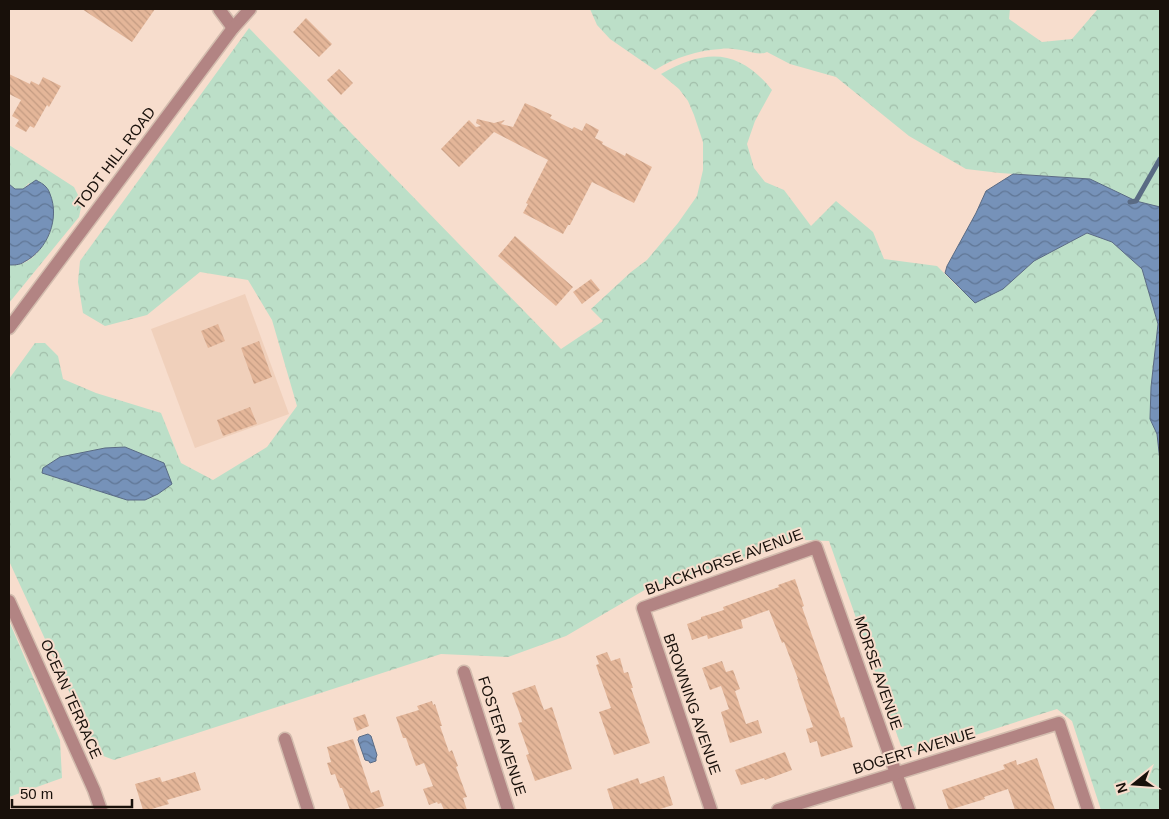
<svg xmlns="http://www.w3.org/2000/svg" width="1169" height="819" font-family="Arial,sans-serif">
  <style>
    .built { fill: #f0d0bb }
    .forest { fill: url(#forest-crowns) }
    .water { fill: url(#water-waves); stroke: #5a6b84 }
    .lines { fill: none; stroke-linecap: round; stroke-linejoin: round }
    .stream { stroke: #5a6b84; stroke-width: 5 }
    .building { fill: url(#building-back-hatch) }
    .minor-casing { stroke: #d3bcae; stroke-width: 15 }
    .tertiary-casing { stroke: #d3bcae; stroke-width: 15 }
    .minor { stroke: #b28483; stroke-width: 12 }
    .tertiary { stroke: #b28483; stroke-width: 12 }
    .labels { text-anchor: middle; stroke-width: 4; stroke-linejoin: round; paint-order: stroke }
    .street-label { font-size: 15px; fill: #18100a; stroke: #f7ddcd }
  </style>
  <defs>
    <pattern id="forest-crowns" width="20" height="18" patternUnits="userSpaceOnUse" patternTransform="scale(1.25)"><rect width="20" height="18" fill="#bcdfc8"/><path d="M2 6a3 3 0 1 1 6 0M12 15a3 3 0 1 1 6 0" fill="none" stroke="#a1beaa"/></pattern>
    <pattern id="water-waves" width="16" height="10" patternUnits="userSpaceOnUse" patternTransform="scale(1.25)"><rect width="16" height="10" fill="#7692b9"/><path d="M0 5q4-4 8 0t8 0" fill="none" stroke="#607695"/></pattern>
    <pattern id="building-back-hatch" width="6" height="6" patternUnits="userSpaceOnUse" patternTransform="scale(1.25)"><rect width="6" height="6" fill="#e4b699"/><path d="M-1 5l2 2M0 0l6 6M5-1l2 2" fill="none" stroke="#c39b82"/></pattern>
  </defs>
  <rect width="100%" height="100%" fill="#f7ddcd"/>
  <polygon class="built" points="245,294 289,414 195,448 151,329"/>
  <g class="forest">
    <path d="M590,9H1010L1009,19L1042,42L1072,39L1097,10V9H1160V207L1136,201L1089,179L1000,173L966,169L909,136L836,77L790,64L767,52C759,56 749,51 741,50C734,49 727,48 721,49C698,50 674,58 655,70L610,39L597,25Z"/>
    <path d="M249,28L561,349L603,321L591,309L631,272L647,260L678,223L697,196L703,170V142L694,115L688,101L679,89L661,74C706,48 739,49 772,90L755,121L747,144L754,168L765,182L784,190L811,226L836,201L873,232L884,259L937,266L961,290L1003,289L1034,261L1087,233L1112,242L1142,269L1158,324L1151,387L1150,419L1157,434L1160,461V810H1101L1072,721L1057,709L919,753L901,746L829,541L803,540L648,588L566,636L508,657L441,654L114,760L98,754L9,561V379L35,343H45L58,356L63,379L96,393L161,413L181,463L213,480L267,447L297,406L272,320L248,280L200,272L147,315L105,326L83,313L78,282L80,261Z"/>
    <path d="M9,145L74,187L82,203L79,217L9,303V265C13,265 17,265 21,264C36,259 45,243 51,230L29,183L23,189H15L9,184Z"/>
    <polygon points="9,621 60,740 62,778 9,797"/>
  </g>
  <g class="water">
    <polygon points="1013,174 1090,179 1136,201 1160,207 1160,461 1157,434 1150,419 1151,387 1158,324 1142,269 1112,242 1087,233 1034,261 1003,289 975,303 945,273 947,266 976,213 986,191"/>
    <path d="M36,180C39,182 44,184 46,187C48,189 49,191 50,194C60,218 48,250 24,262C20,265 14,265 9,265V184L15,189H23Z"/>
    <polygon points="125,447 164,463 172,484 158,494 145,500 127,500 42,473 43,468 60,457 105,448"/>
    <polygon points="368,734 371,736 377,755 376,758 376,761 370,763 369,761 365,760 358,740 359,737"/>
  </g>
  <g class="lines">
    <polyline class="stream" points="1130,202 1136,201 1160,159"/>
  </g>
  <g class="building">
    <polygon points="82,9 155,9 132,42"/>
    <polygon points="306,18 332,44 319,57 293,32"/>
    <polygon points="339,69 353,83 341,95 327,80"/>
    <polygon points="9,74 30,84 31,81 39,85 43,77 61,86 49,107 47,105 34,128 30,126 26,132 15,126 19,120 12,116 21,100 9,94"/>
    <polygon points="525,103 552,115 550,118 572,129 574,127 582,131 586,123 599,130 595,138 603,142 602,144 625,156 626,153 652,167 634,203 592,182 570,225 568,225 563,234 523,213 528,204 526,203 548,160 494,132 459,167 441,149 469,120 476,127 481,126 476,123 477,119 494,123 505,120 501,124 513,127"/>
    <polygon points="515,236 573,287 556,306 498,256"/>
    <polygon points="591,279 600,290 582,304 573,292"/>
    <polygon points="218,324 225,341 208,348 201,331"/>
    <polygon points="259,341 272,377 254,384 241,348"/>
    <polygon points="250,407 257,424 223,436 217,420"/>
    <polygon points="795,579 804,606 802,607 841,718 844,717 853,747 821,757 817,741 810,743 806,729 813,727 797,679 798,679 784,642 782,643 769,610 741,620 743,628 708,639 707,635 692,640 687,624 701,619 701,617 724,610 723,607 779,587 778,585"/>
    <polygon points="607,652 611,661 620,658 624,673 628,672 633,688 631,688 650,743 614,755 599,712 611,708 596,665 599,664 596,656"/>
    <polygon points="722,661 726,672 733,670 740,689 735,691 746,724 758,720 762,733 730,743 721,712 729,709 721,686 710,690 702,668"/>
    <polygon points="535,685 544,710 552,707 572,769 535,781 526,755 529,754 518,723 522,722 521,717 512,693"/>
    <polygon points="432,701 433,705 435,704 442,726 440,726 449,752 452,750 458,766 456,767 467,797 463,798 467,810 444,810 441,803 438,804 437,802 429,805 423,789 433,786 424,763 416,766 406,738 403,738 396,717 419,710 417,706"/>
    <polygon points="365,714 369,726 357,731 353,718"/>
    <polygon points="353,739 371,793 379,790 384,806 371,810 350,810 342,788 340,788 335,774 331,775 327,763 331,762 327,747"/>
    <polygon points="785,752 792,770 765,780 764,778 741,785 735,770"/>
    <polygon points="1037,758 1055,810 1015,810 1008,789 984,797 985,799 949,810 942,790 1005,769 1003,765 1016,760 1017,765"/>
    <polygon points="195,772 201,790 167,800 169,804 148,810 143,810 135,784 160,777 162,782"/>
    <polygon points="664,776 673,805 657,810 614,810 607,789 638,778 640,784"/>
  </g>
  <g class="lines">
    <g class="minor-casing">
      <g id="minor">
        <polyline points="219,9 233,28"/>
        <polyline points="464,672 508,810"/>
        <polyline points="285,739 308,810"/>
        <polyline points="711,810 643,608 816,547 909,810"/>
        <polyline points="778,810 1059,723 1088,810"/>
      </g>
    </g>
    <g class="tertiary-casing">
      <g id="tertiary">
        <polyline points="9,328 233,28 250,9"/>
        <polyline points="9,601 94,790 101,810"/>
      </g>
    </g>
    <use href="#minor" class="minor"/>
    <use href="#tertiary" class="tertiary"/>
  </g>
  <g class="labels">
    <g class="street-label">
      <text transform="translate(115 158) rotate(-53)" y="5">TODT HILL ROAD</text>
      <text transform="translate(724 562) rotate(-20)" y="5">BLACKHORSE AVENUE</text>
      <text transform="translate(878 673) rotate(71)" y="5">MORSE AVENUE</text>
      <text transform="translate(71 699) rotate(66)" y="5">OCEAN TERRACE</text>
      <text transform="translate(692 704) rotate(71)" y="5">BROWNING AVENUE</text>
      <text transform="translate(502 736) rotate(72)" y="5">FOSTER AVENUE</text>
      <text transform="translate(914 751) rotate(-17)" y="5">BOGERT AVENUE</text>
    </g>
  </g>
  <rect width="1169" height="819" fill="none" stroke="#18100a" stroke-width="20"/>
  <g transform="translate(1134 784) rotate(253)" stroke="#f7ddcd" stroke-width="4" paint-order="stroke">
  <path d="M0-4L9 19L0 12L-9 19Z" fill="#18100a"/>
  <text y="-8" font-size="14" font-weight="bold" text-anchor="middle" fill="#18100a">N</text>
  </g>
  <path d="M12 799v8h120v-8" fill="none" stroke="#18100a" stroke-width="2.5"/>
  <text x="20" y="799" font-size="15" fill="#18100a" stroke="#f7ddcd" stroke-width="4" paint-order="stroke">50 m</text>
</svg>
